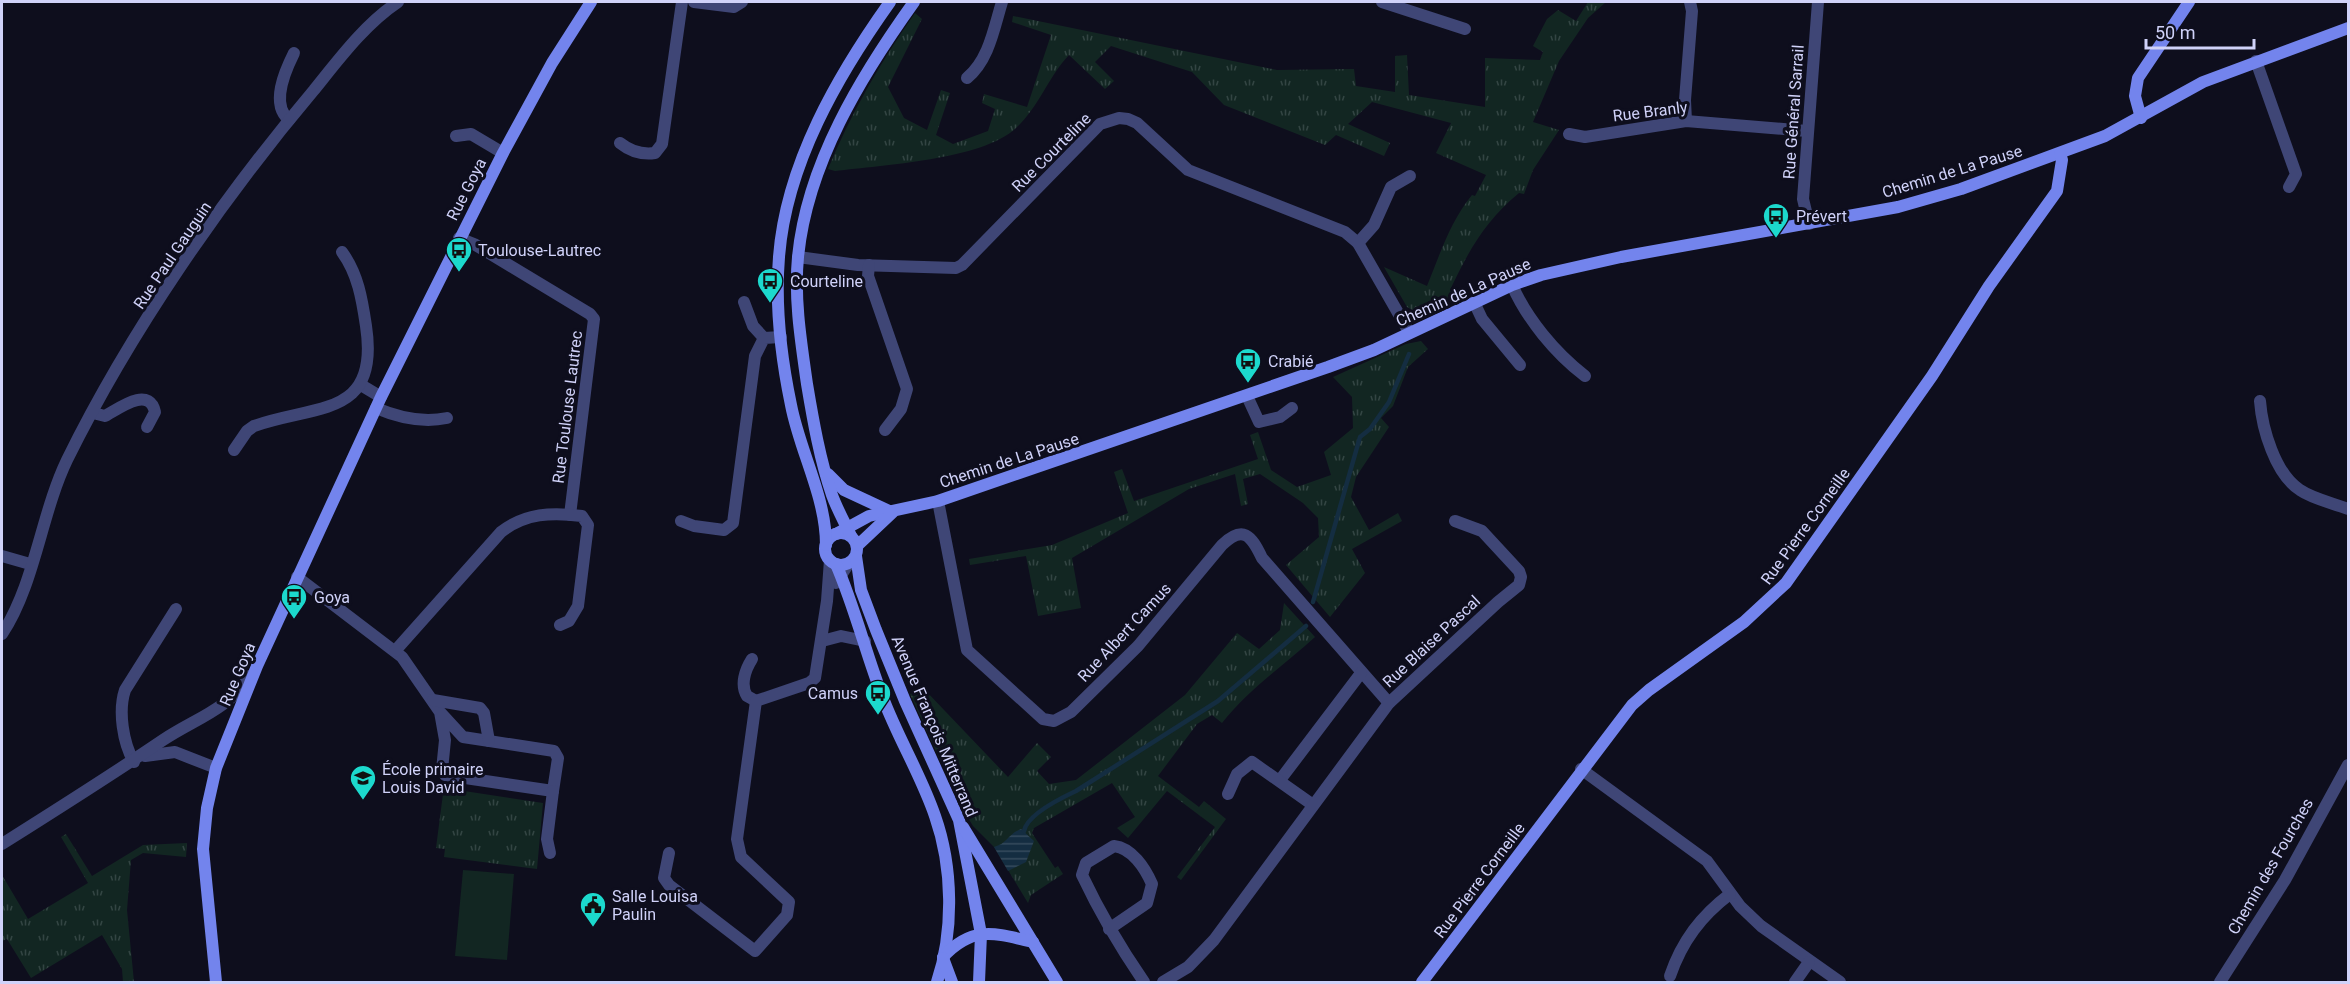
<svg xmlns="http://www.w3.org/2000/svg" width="2350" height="984" font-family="Roboto,sans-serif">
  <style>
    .park { fill: url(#park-tufts) }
    .pitch { fill: #122622 }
    .water { fill: url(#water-rules) }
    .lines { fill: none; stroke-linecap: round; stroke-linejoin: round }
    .stream { stroke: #142d41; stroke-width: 4.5 }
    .street { stroke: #3f4676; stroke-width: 12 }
    .secondary { stroke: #7384ed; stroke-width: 12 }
    .labels { text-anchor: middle; stroke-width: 6; stroke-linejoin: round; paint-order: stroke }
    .street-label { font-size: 16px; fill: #d0d2f9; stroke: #0e0e1d }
    .poi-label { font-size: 16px; fill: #d0d2f9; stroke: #0e0e1d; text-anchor: start }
  </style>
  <defs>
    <pattern id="park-tufts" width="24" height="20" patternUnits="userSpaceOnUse" patternTransform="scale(1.5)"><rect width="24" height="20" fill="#122622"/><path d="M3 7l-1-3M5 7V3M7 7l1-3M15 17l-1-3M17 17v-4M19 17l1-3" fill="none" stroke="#334543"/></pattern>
    <pattern id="water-rules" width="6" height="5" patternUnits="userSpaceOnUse" patternTransform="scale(1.5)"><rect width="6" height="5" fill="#142d41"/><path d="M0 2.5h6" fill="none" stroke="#354b5d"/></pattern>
  </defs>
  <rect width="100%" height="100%" fill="#0e0e1d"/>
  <g class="park">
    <path d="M1588,2H1606L1588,18L1559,61L1533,122L1559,130L1533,170L1524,194L1519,193C1485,221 1469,250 1450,290L1455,296L1414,311L1407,307L1384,267L1427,286C1440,254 1450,222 1472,195L1475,196L1486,175L1436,153L1451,123L1372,102L1348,124L1390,143L1384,156L1336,135L1325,145L1224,105L1192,72L1111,46L1095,62L1114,81L1105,89L1069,55C1048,77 1039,107 1016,128C982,160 882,165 835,171L828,169C851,113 880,63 915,13L922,19L888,87L904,118L927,130L941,90L950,93L936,135L953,144L988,131L995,109L982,103L984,94L1027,107L1051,35L1012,22L1013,16L1277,70L1354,69L1356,86L1395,92V56L1407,55L1409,95L1485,107V58L1540,60L1543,52L1533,46L1547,19L1558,10L1576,21Z"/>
    <polygon points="1421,341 1428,349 1408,367 1393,406 1381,418 1389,427 1356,477 1351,497 1369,530 1398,513 1402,521 1352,549 1365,573 1330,617 1286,565 1319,537 1318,518 1303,503 1260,474 1243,479 1248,504 1241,506 1235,474 1189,489 1072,558 1081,608 1038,616 1026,556 970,565 969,559 1052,545 1128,513 1114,472 1122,469 1134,501 1258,459 1250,435 1258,432 1271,470 1297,487 1331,475 1324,452 1353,428 1352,397 1333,377 1406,344"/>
    <path d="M1284,603L1315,637C1284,665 1248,690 1222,723L1212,715L1197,724L1158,776L1199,807L1204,801L1226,819L1181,880L1177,877L1215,827L1167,791L1128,838L1117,828L1135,817L1112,783L1034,828L1032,833L1055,868L1058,866L1063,874L1031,895L1028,903L994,847L973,826L961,806L910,694L924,689L1008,777L1037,743L1051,757L1037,771L1049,784L1076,780L1185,695L1237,633L1259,649L1280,630Z"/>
    <polygon points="451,789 543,803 537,869 444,857 445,849 436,848 443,794"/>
    <polygon points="66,834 92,876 143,845 187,843 186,857 143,853 131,860 127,910 134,982 123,982 122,969 102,935 31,978 7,939 2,941 2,875 28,919 88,883 61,837"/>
  </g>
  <polygon class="pitch" points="463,870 514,874 507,960 455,956"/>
  <path class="water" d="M1021,829L1034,841L1026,862L1008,871L994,847C1007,844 1008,834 1021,829Z"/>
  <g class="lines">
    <g class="stream">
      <polyline points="1313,602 1360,437 1370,429 1389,402 1409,354"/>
      <path d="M1024,831C1027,815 1061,798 1076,791L1218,701L1306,626"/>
    </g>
    <g class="street">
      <polyline points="694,2 734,7 742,2"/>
      <polyline points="1382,2 1465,29"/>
      <polyline points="2256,61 2296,174 2289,187"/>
      <path d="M967,78C989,60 994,28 1002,2"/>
      <path d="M289,120C270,104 285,71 294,53"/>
      <polyline points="1686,121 1685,100 1692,11 1690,2"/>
      <polyline points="1569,134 1585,137 1686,121 1807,131"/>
      <polyline points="456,136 471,134 503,153"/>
      <path d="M620,143C630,151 641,155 655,153L662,144L682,2"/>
      <polyline points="1809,224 1803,199 1818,2"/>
      <polyline points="459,238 474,244 590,314 594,319 570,515"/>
      <polyline points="1358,243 1374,225 1391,187 1410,176"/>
      <polyline points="798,257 858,265 956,268 962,265 1100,124 1119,118 1128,119 1137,123 1188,170 1345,232 1358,243 1409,332"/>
      <polyline points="869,265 868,276 907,389 901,409 885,430"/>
      <path d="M1512,285C1527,319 1555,353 1585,376"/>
      <polyline points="744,302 753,326 764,338"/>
      <polyline points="1474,302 1482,319 1520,365"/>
      <polyline points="361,385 381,397"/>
      <polyline points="1247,396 1259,422 1280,417 1292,408"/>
      <path d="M2260,401C2262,428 2275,474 2300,490C2313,499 2333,503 2348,509"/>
      <path d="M376,408C397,417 423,423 447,418"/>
      <path d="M93,413L105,416C118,409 149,385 155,412L147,427"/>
      <path d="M234,450L247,431L254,426C316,404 380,418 366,326C362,299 358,274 342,252"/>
      <path d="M938,501L967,650L1043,719L1054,721L1071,712L1138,646L1222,545C1243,525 1251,535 1262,558L1389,703"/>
      <polyline points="681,521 694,526 724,530 733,523 755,356 764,338 781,337"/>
      <polyline points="2,556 30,564"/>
      <polyline points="297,577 402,657 440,712 463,737 554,751 558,758 553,791 445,775 442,770 445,740 440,712"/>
      <polyline points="836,583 849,563"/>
      <path d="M2,634C35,584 41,514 67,460C130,332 222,199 314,90C339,59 365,24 398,2"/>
      <polyline points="822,641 841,636 865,641"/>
      <path d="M395,651L501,532C525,513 552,512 582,516L588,525L578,606L569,621L560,625"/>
      <path d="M752,659C745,670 740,685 747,696L756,701"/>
      <polyline points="433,700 480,708 484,713 489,741"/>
      <polyline points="145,756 175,752 216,768"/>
      <path d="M134,762C123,743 118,711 125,690L176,609"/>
      <polyline points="1581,769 1707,861 1740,906 1761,926 1840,982"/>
      <polyline points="1280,780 1361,673"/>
      <polyline points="1228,794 1237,774 1252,762 1313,805"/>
      <path d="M2,844C56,810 110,776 163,740C196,718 226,711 250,676"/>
      <polyline points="550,853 547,839 553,791"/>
      <polyline points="669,853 664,878 669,885 755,951 787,915 789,902 741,857 737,839 756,701 809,683 815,678 827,601 830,560"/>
      <path d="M1109,929L1147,903L1152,884C1145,868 1132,848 1114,846L1086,863L1082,875C1100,913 1120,947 1144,982"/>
      <path d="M1670,976C1682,941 1701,916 1730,894"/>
      <polyline points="1163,982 1188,967 1214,940 1389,703 1498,602 1519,585 1521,577 1519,571 1482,531 1455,521"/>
      <polyline points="1795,982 1809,962"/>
      <polyline points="2220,982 2285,880 2348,765"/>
    </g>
    <g class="secondary">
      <polyline points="2141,118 2135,96 2138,78 2189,2"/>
      <polyline points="828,474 844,490 889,511"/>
      <circle cx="841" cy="549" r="16"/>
      <polyline points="836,534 869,516 938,501 1328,367 1374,350 1512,285 1541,275 1621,257 1898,207 1961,189 2105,136 2203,82 2348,28"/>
      <path d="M851,536C845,523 837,509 832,495C820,460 813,420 807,384C801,342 794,299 798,257C807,164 861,76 914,2"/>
      <path d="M826,545C826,497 800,452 791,405C781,357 775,306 779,257C786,164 838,75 890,2"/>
      <polyline points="857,546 892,513"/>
      <polyline points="856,556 861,590 876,630 905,701 959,820 981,934 979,982"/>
      <path d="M836,564C855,608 866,654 883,698C898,738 921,775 935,816C953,867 954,931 937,982"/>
      <polyline points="963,827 1057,982"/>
      <path d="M943,957C973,925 994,933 1033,942"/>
      <polyline points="943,958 952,982"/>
      <polyline points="216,982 203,849 207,808 216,768 257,666 381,397 503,153 552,63 591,2"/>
      <polyline points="1422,982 1632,705 1649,690 1744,622 1786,583 1932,376 1989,286 2057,191 2062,160 2060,154"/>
    </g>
  </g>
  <defs>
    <g id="bus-pin" transform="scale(1.35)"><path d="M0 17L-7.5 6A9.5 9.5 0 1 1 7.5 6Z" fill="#1cd9cd" stroke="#0e0e1d"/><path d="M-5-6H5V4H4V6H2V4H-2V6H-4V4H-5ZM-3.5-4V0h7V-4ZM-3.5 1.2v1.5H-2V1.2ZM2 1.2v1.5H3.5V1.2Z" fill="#111"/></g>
    <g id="school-pin" transform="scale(1.35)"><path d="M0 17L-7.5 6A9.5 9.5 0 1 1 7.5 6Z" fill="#1cd9cd" stroke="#0e0e1d"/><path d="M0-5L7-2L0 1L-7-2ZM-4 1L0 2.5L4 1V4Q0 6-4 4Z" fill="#111"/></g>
    <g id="civic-pin" transform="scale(1.35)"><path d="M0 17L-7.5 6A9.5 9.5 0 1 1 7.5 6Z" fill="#1cd9cd" stroke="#0e0e1d"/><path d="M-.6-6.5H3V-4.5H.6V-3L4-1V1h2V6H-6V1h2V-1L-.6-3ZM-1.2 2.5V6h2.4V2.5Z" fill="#111"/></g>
  </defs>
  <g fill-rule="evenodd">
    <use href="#bus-pin" x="1776" y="216"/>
    <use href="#bus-pin" x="459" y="250"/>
    <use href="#bus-pin" x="770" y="281"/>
    <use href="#bus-pin" x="1248" y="361"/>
    <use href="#bus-pin" x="294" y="597"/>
    <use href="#bus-pin" x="878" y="693"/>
    <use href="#school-pin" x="363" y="778"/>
    <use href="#civic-pin" x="593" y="905"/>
  </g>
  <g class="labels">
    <g class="street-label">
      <text transform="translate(1650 111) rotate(-7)" y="6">Rue Branly</text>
      <text transform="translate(1793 112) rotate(-86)" y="6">Rue Général Sarrail</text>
      <text transform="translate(1051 152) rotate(-45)" y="6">Rue Courteline</text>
      <text transform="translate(1952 171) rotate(-17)" y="6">Chemin de La Pause</text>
      <text transform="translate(466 189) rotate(-63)" y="6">Rue Goya</text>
      <text transform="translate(172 255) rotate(-56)" y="6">Rue Paul Gauguin</text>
      <text transform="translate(1463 292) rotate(-24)" y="6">Chemin de La Pause</text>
      <text transform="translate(567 407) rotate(-83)" y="6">Rue Toulouse Lautrec</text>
      <text transform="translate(1009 460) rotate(-18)" y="6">Chemin de La Pause</text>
      <text transform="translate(1805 526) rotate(-54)" y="6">Rue Pierre Corneille</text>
      <text transform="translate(1124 632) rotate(-47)" y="6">Rue Albert Camus</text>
      <text transform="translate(1431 641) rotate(-43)" y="6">Rue Blaise Pascal</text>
      <text transform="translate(237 674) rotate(-67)" y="6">Rue Goya</text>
      <text transform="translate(935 726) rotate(67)" y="6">Avenue François Mitterrand</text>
      <text transform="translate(2270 866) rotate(-60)" y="6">Chemin des Fourches</text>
      <text transform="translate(1479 880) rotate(-53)" y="6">Rue Pierre Corneille</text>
    </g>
    <g class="poi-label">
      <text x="1796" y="222">Prévert</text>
      <text x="478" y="256">Toulouse-Lautrec</text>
      <text x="790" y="287">Courteline</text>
      <text x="1268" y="367">Crabié</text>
      <text x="314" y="603">Goya</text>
      <text x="858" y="699" text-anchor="end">Camus</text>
      <text x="382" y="775">École primaire<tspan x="382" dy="18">Louis David</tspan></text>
      <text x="612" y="902">Salle Louisa<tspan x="612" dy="18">Paulin</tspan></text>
    </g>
  </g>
  <rect width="2350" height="984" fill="none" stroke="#d0d2f9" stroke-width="6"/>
  <path d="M2146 39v9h108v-9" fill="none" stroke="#d0d2f9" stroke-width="3"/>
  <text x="2155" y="39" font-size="18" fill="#d0d2f9" stroke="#0e0e1d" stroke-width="4.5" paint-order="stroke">50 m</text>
</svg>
